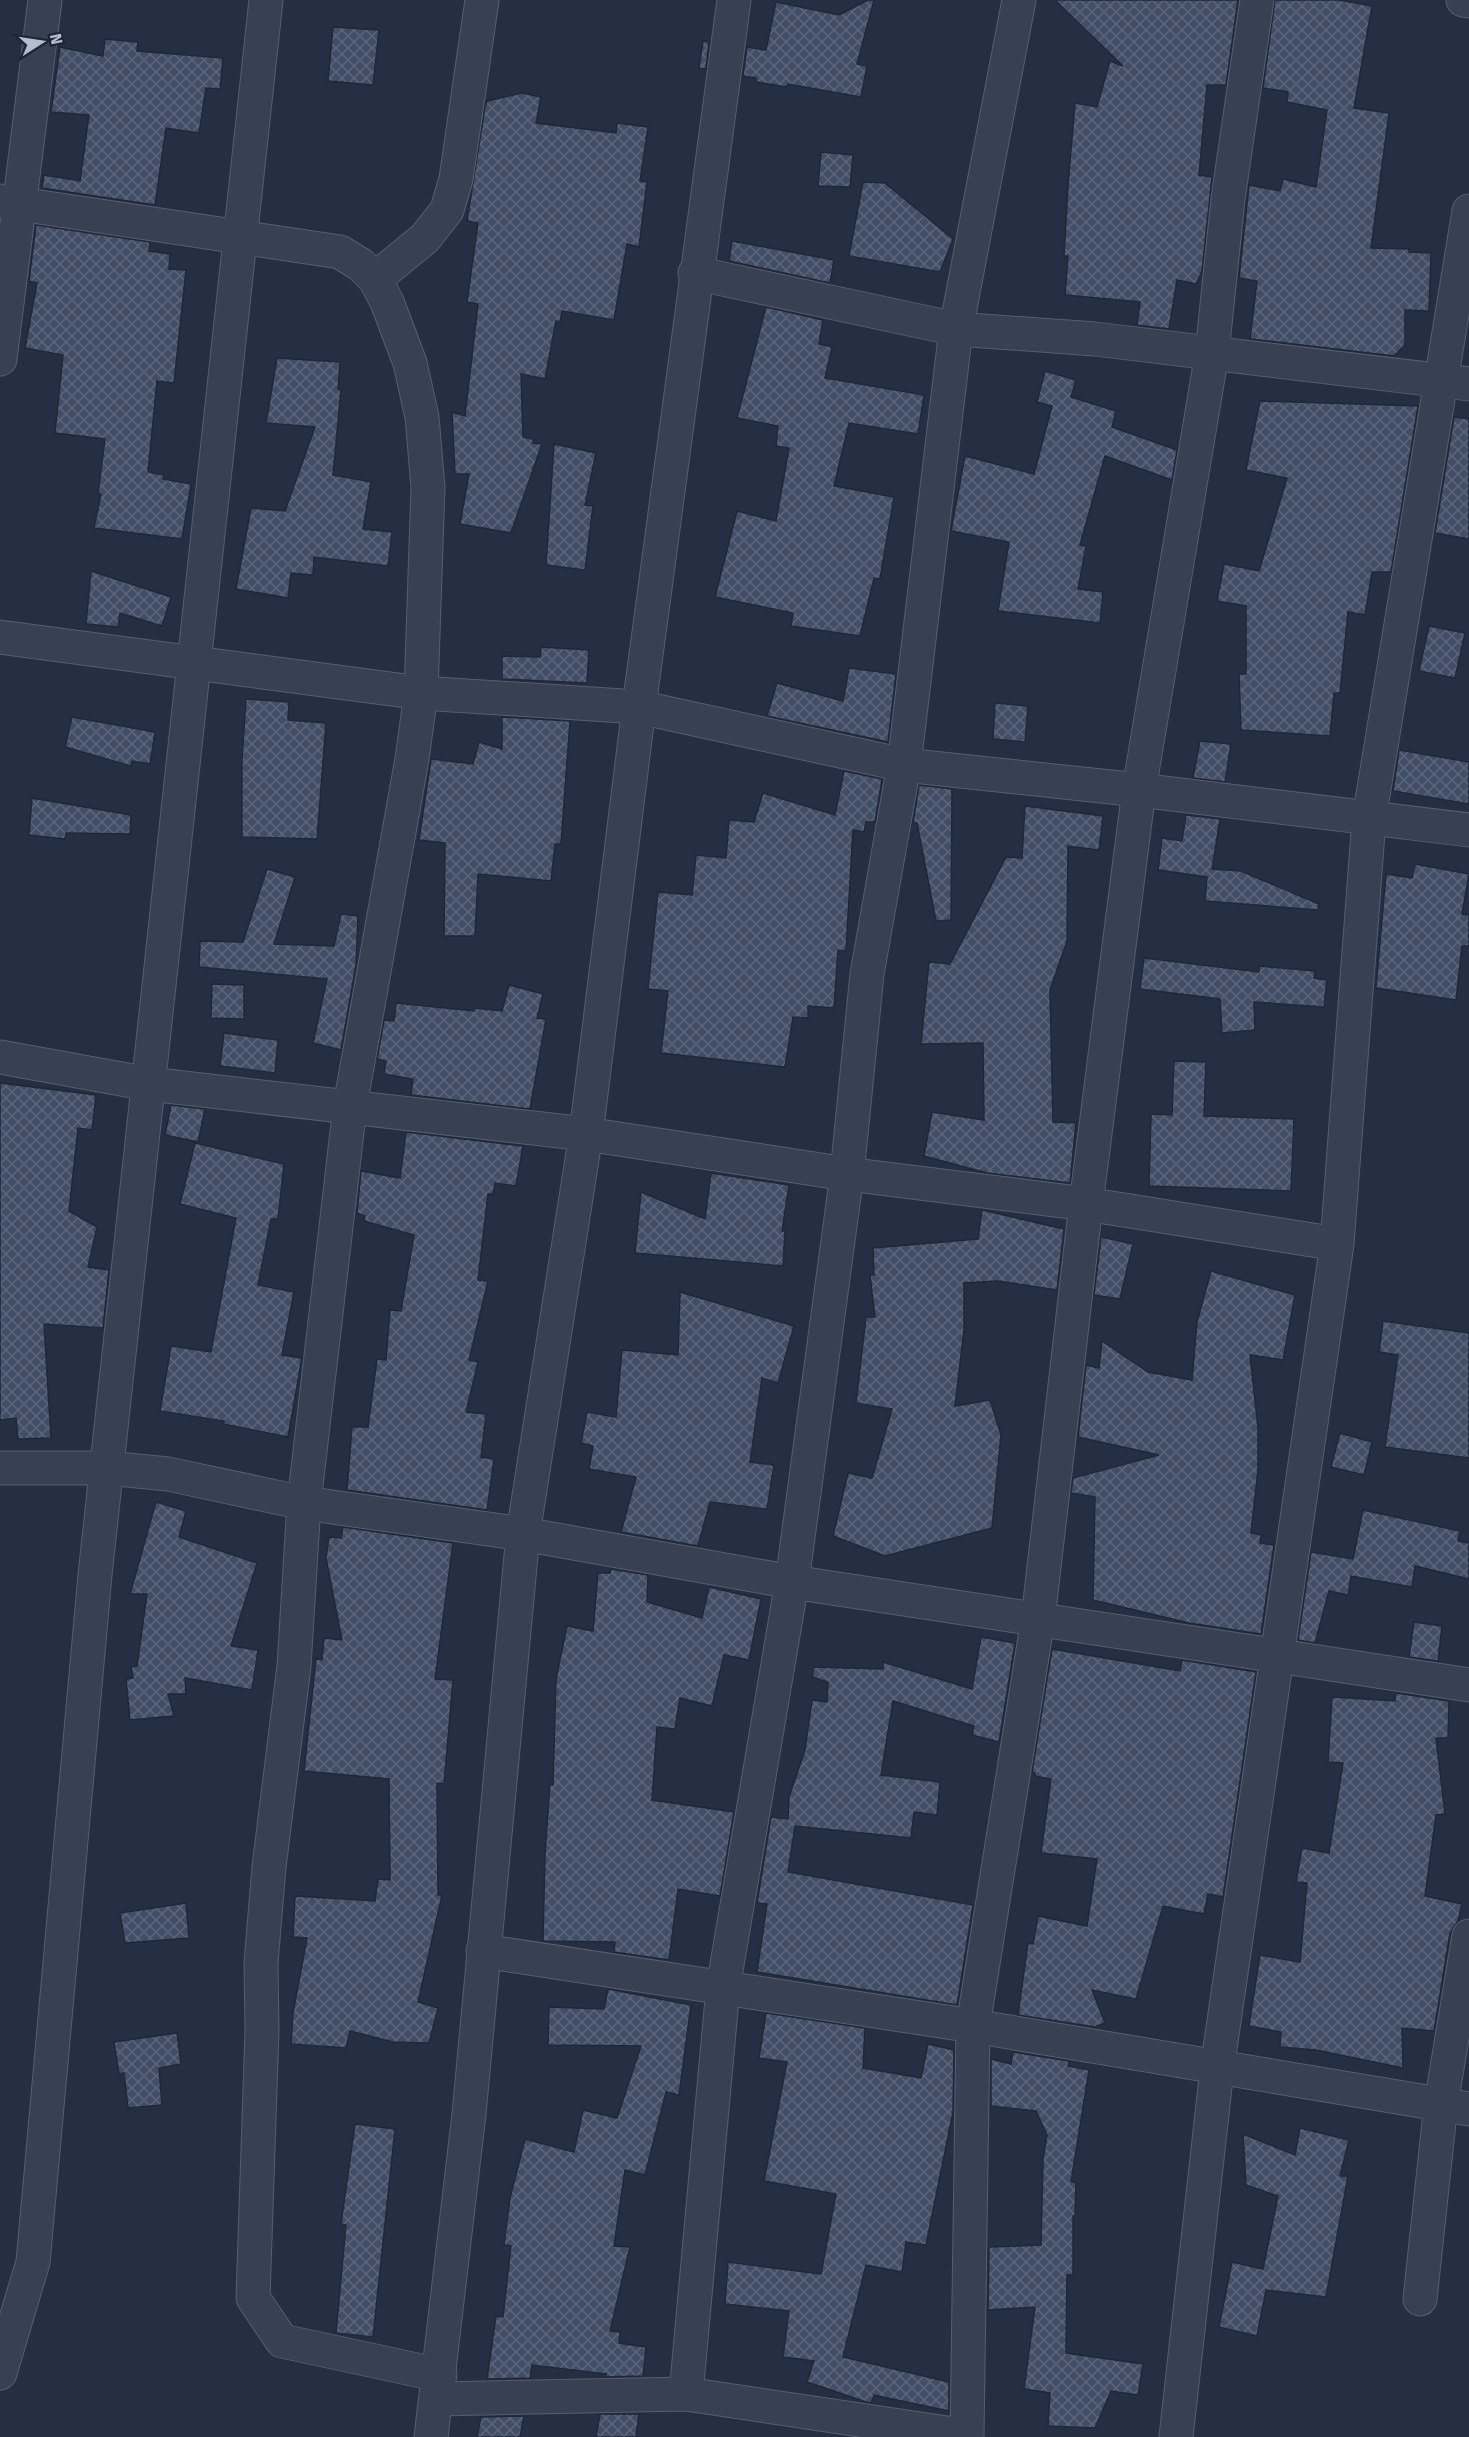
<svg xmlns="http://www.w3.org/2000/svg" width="1469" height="2437" font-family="'Fira Sans',sans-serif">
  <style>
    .building { fill: url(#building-cross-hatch); stroke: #1f283a; stroke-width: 1.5 }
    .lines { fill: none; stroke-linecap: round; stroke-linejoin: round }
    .street-casing { stroke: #565f70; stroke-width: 35 }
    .street { stroke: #384153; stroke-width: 33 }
  </style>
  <defs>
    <pattern id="building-cross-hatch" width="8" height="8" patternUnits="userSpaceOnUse" patternTransform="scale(1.5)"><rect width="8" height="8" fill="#424e66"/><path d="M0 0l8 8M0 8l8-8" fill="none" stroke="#5b667b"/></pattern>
  </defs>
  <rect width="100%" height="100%" fill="#242f43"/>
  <g class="building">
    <polygon points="868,0 874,0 857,64 867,66 861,97 788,84 787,87 756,82 756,78 743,76 747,47 766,50 776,2 839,15"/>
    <polygon points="1055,0 1238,0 1226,85 1207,85 1199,175 1212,177 1202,271 1196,284 1177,280 1169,329 1137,325 1140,302 1065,295 1068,256 1064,256 1068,185 1075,103 1097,107 1110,61 1123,66"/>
    <polygon points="1275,0 1339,0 1372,6 1354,108 1389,113 1371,248 1409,249 1409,252 1431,253 1429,311 1405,310 1405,345 1394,356 1250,339 1257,281 1239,278 1249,185 1280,191 1283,179 1316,187 1327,110 1287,102 1288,92 1263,88"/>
    <polygon points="333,27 379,30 373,85 328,81"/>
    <polygon points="105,39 138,42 137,51 223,58 220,89 206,88 199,133 166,128 155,205 42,188 44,175 80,181 89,115 51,112 60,47 103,56"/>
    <polygon points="703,41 709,42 706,69 699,68"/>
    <polygon points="522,93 541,97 536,123 616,133 617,123 648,127 640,181 647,182 639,247 627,244 614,320 562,311 560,322 556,321 545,379 521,374 523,437 533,439 533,443 542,444 511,533 460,524 469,474 455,474 452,412 465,416 478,304 467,302 478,223 467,221 485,107 487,101"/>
    <polygon points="821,152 853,155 850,187 818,186"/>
    <polygon points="863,182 885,183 953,239 940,272 849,256"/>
    <polygon points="36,225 150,242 149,251 170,254 169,269 186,270 174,383 157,381 148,472 164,475 163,479 191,484 182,539 94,528 101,494 98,494 105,439 55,433 63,355 25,348 37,283 29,281"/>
    <polygon points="732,241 834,260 830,283 729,261"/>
    <polygon points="766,307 823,320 819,344 832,347 825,378 924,395 918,434 849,423 834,486 894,497 880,579 874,578 860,636 791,626 793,613 715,597 737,511 776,521 789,448 776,446 778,426 737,418"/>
    <polygon points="277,358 340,362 338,389 341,390 333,475 371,482 363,529 392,532 388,566 314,557 313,575 291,573 288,598 236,589 251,508 285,511 315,427 266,423"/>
    <polygon points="1045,371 1076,380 1071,397 1116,411 1112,427 1177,450 1172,480 1105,456 1080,545 1086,546 1078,589 1103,592 1100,623 998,611 1009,542 951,531 965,456 1034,474 1052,406 1037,402"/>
    <polygon points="1260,401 1418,406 1391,572 1372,572 1365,615 1348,612 1340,693 1334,693 1330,736 1241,730 1239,674 1246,674 1246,606 1217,601 1224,564 1259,571 1287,478 1246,470"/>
    <polygon points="1454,417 1469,419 1469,539 1435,533"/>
    <polygon points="554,444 596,453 585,505 593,506 585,570 546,565"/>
    <polygon points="91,571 171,597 162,626 120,613 118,627 86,624"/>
    <polygon points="1429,626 1465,633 1455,678 1419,671"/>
    <polygon points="541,647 589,650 587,683 502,679 502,656 540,657"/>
    <polygon points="849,668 896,674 888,742 767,716 777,683 843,701"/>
    <polygon points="246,699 289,702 288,720 326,723 317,839 242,837 242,760"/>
    <polygon points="995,703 1028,706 1025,742 993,739"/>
    <polygon points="72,717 155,732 150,764 132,761 131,766 65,747"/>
    <polygon points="502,717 570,721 561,844 555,844 551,881 478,874 475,936 444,936 445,843 419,840 431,759 473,764 479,742 502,749"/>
    <polygon points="1200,741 1231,744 1225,782 1193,778"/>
    <polygon points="1399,750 1469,762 1469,804 1393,791"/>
    <polygon points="844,771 882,779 875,822 866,822 864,832 853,830 846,951 838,950 834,1008 808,1006 808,1018 793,1017 785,1067 661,1053 668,991 648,989 658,892 692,895 696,855 726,858 729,820 754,822 763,793 835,815"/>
    <polygon points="919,785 952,789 951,920 936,921 917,823 913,823"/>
    <polygon points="32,798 131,815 130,834 66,833 65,839 29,835"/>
    <polygon points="1025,806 1103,816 1099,850 1068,846 1067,941 1050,990 1053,1122 1076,1123 1070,1183 987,1173 924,1156 932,1112 984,1120 983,1043 921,1044 929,962 950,964 1006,857 1022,858"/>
    <polygon points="1186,815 1220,819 1212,869 1241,871 1319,904 1318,910 1205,901 1207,877 1158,870 1162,838 1182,841"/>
    <polygon points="1415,864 1469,874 1462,914 1469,915 1469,946 1462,946 1456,1000 1376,988 1386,874 1412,878"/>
    <polygon points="267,869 295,877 274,944 334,946 341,914 358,916 356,965 341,1050 313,1043 327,979 199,967 200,941 243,942"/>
    <polygon points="1144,958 1259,972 1259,966 1315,971 1314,978 1327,980 1324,1007 1254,1002 1255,1030 1222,1033 1220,999 1140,989"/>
    <polygon points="212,984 244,985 244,1019 211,1018"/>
    <polygon points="509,985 543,994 537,1018 546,1019 530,1109 411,1095 413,1079 384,1074 386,1061 377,1059 384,1020 394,1021 396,1003 474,1011 474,1008 502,1011"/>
    <polygon points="224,1033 278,1040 275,1073 220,1066"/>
    <polygon points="1174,1061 1206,1062 1204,1116 1294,1119 1291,1191 1149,1186 1151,1114 1172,1115"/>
    <polygon points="0,1083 96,1095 92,1130 78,1128 69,1211 97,1227 88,1267 109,1270 103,1328 44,1324 51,1438 18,1439 16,1418 0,1420"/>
    <polygon points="171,1105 205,1109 198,1142 165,1135"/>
    <polygon points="406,1132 523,1146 516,1186 495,1183 493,1194 488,1194 478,1280 488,1281 469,1360 478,1362 466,1412 486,1414 481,1457 494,1459 487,1510 347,1490 352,1427 368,1427 377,1359 386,1360 390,1310 401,1311 414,1235 364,1221 365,1216 357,1213 361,1171 400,1178"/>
    <polygon points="195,1143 284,1164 278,1219 271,1219 258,1285 294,1292 282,1355 302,1358 288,1437 223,1424 224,1421 160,1411 171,1346 211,1352 236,1218 180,1204"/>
    <polygon points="711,1173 789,1185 782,1231 785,1231 783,1266 635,1253 641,1192 705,1219"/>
    <polygon points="982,1210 1064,1229 1057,1290 998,1281 964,1283 964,1330 955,1406 990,1400 1001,1435 992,1528 885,1556 833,1536 848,1473 872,1478 892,1409 856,1403 866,1317 875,1317 870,1275 874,1275 873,1248 978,1239"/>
    <polygon points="1101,1237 1133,1244 1120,1299 1094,1295"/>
    <polygon points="1211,1271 1295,1295 1283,1360 1250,1355 1258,1428 1258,1469 1251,1533 1261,1535 1260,1543 1274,1545 1261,1634 1189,1623 1093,1600 1095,1497 1071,1493 1073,1478 1159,1455 1078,1437 1086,1365 1099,1368 1102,1341 1148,1372 1192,1380 1197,1322"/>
    <polygon points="680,1292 794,1326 778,1383 762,1378 750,1462 774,1465 767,1509 710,1502 698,1546 621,1532 636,1477 589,1469 593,1446 581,1443 587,1412 616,1417 622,1350 678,1355"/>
    <polygon points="1383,1321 1469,1333 1469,1458 1385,1447 1398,1355 1379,1352"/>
    <polygon points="1340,1433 1372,1442 1364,1475 1331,1467"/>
    <polygon points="156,1502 186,1511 179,1537 257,1563 231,1646 258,1650 252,1690 185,1678 186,1694 168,1694 174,1716 130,1720 126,1679 133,1678 131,1667 137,1666 147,1594 130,1594"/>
    <polygon points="1363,1510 1460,1531 1458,1541 1469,1543 1469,1579 1415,1566 1412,1587 1351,1576 1348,1595 1329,1591 1315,1643 1298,1640 1311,1552 1353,1559"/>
    <polygon points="343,1527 453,1543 435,1679 453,1680 444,1784 437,1783 438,1895 442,1895 418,2002 438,2008 429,2043 393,2042 350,2031 346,2048 291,2044 293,2013 307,1938 293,1937 295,1896 375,1901 378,1879 390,1880 389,1779 304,1771 316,1659 322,1660 324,1638 342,1640 326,1558 329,1537 341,1538"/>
    <polygon points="611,1569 648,1575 647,1602 702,1618 709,1587 761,1599 749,1660 724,1655 712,1706 680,1698 675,1729 657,1727 652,1800 734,1812 720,1896 678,1889 669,1960 614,1952 615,1942 543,1941 545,1853 550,1784 553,1785 556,1679 567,1626 593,1631 598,1573 610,1573"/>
    <polygon points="1414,1622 1442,1626 1438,1661 1409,1657"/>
    <polygon points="981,1637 1015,1643 999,1742 972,1735 974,1726 893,1701 881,1775 940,1782 937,1815 914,1812 911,1838 795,1826 788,1872 973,1905 957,2005 757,1972 767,1904 757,1903 771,1817 788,1819 789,1797 805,1750 812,1700 827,1702 828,1682 812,1677 814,1667 883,1669 883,1662 972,1689"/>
    <polygon points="1052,1649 1180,1671 1182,1660 1256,1672 1223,1897 1208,1894 1204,1914 1163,1906 1136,1999 1092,1990 1105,2023 1095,2027 1018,2015 1028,1943 1033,1944 1038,1916 1087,1926 1097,1859 1041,1853 1051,1779 1035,1776 1035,1773 1032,1772"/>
    <polygon points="1396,1693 1449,1701 1448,1738 1436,1738 1445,1814 1436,1815 1425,1896 1462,1904 1458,1921 1450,1933 1434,2031 1402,2028 1403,2068 1316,2050 1280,2047 1281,2032 1249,2026 1260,1955 1300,1962 1307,1883 1296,1882 1302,1848 1329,1853 1343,1763 1328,1762 1332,1697 1395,1701"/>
    <polygon points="186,1903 189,1938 125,1943 120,1913"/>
    <polygon points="608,1989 691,2005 679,2095 666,2092 645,2175 625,2170 614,2246 630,2247 610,2331 620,2332 619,2343 646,2347 643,2376 606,2377 606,2374 532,2365 530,2378 487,2379 496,2316 503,2317 511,2246 504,2245 510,2198 525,2139 574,2152 583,2110 617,2118 641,2046 548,2045 549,2007 604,2009"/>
    <polygon points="766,2013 865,2028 863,2068 921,2078 928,2044 954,2050 953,2112 926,2245 906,2242 902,2272 866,2265 843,2357 949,2382 949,2411 874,2395 871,2403 866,2402 807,2382 814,2361 783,2357 789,2311 725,2304 728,2262 821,2274 836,2194 764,2181 787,2062 759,2058"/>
    <polygon points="177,2033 181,2064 159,2068 162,2105 128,2108 124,2073 119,2074 114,2042"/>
    <polygon points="1013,2052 1069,2061 1068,2066 1089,2070 1071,2182 1076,2182 1075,2216 1073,2216 1073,2275 1067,2275 1066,2353 1143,2364 1138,2395 1111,2391 1095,2428 1048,2426 1050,2393 1024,2389 1035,2307 988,2310 989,2247 1041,2245 1043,2159 1047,2135 1036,2111 991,2106 991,2059 1011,2064"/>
    <polygon points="355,2124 395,2129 373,2337 336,2333 346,2225 341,2224"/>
    <polygon points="1300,2128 1349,2140 1340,2176 1348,2176 1326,2297 1266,2290 1257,2336 1219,2327 1232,2262 1263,2269 1278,2196 1246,2185 1243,2134 1295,2155"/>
    <polygon points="600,2414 639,2414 636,2437 596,2437"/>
    <polygon points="524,2416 520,2437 477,2437 481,2417"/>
  </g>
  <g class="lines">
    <g class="street-casing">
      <g id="street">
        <polyline points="1463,0 1469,1"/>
        <polyline points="0,201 340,252 361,265 375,279 387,302 410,363 422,417 428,487 421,693 412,759 350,1106 304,1503 294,1666 269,1867 261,1963 262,2030 253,2298 282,2341 440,2375"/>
        <polyline points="695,273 956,329 1095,339 1469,384"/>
        <polyline points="375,279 425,238 447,210 456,179 482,0"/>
        <polyline points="0,359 45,0"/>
        <polyline points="0,637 421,693 639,707 904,765 1139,790 1469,830"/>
        <polyline points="0,1057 149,1084 586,1134 847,1174 1086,1204 1337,1244"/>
        <polyline points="0,1468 107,1468 168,1474 304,1503 523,1534 792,1582 1469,1685"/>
        <polyline points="483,1951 973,2026 1469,2109"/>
        <polyline points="1420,2299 1441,2104 1469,1936"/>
        <polyline points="0,2373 33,2262 95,1575 266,0"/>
        <polyline points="686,2394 723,1988 792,1582 847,1174 867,974 904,765 956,329 1019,0"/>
        <polyline points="437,2399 686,2394 967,2436 973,2026 1038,1619 1086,1204 1139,790 1212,353 1228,199 1257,0"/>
        <polyline points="431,2437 469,2114 523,1534 586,1134 639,707 734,0"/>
        <polyline points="1176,2437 1217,2069 1337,1244 1369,819 1469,211"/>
      </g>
    </g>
    <use href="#street" class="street"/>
  </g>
  <g transform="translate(42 42) rotate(78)" stroke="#1d2638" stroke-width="4.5" paint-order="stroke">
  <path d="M0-4.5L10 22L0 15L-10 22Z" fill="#b5bdcd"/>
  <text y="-9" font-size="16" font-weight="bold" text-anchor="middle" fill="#b5bdcd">N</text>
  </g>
</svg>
